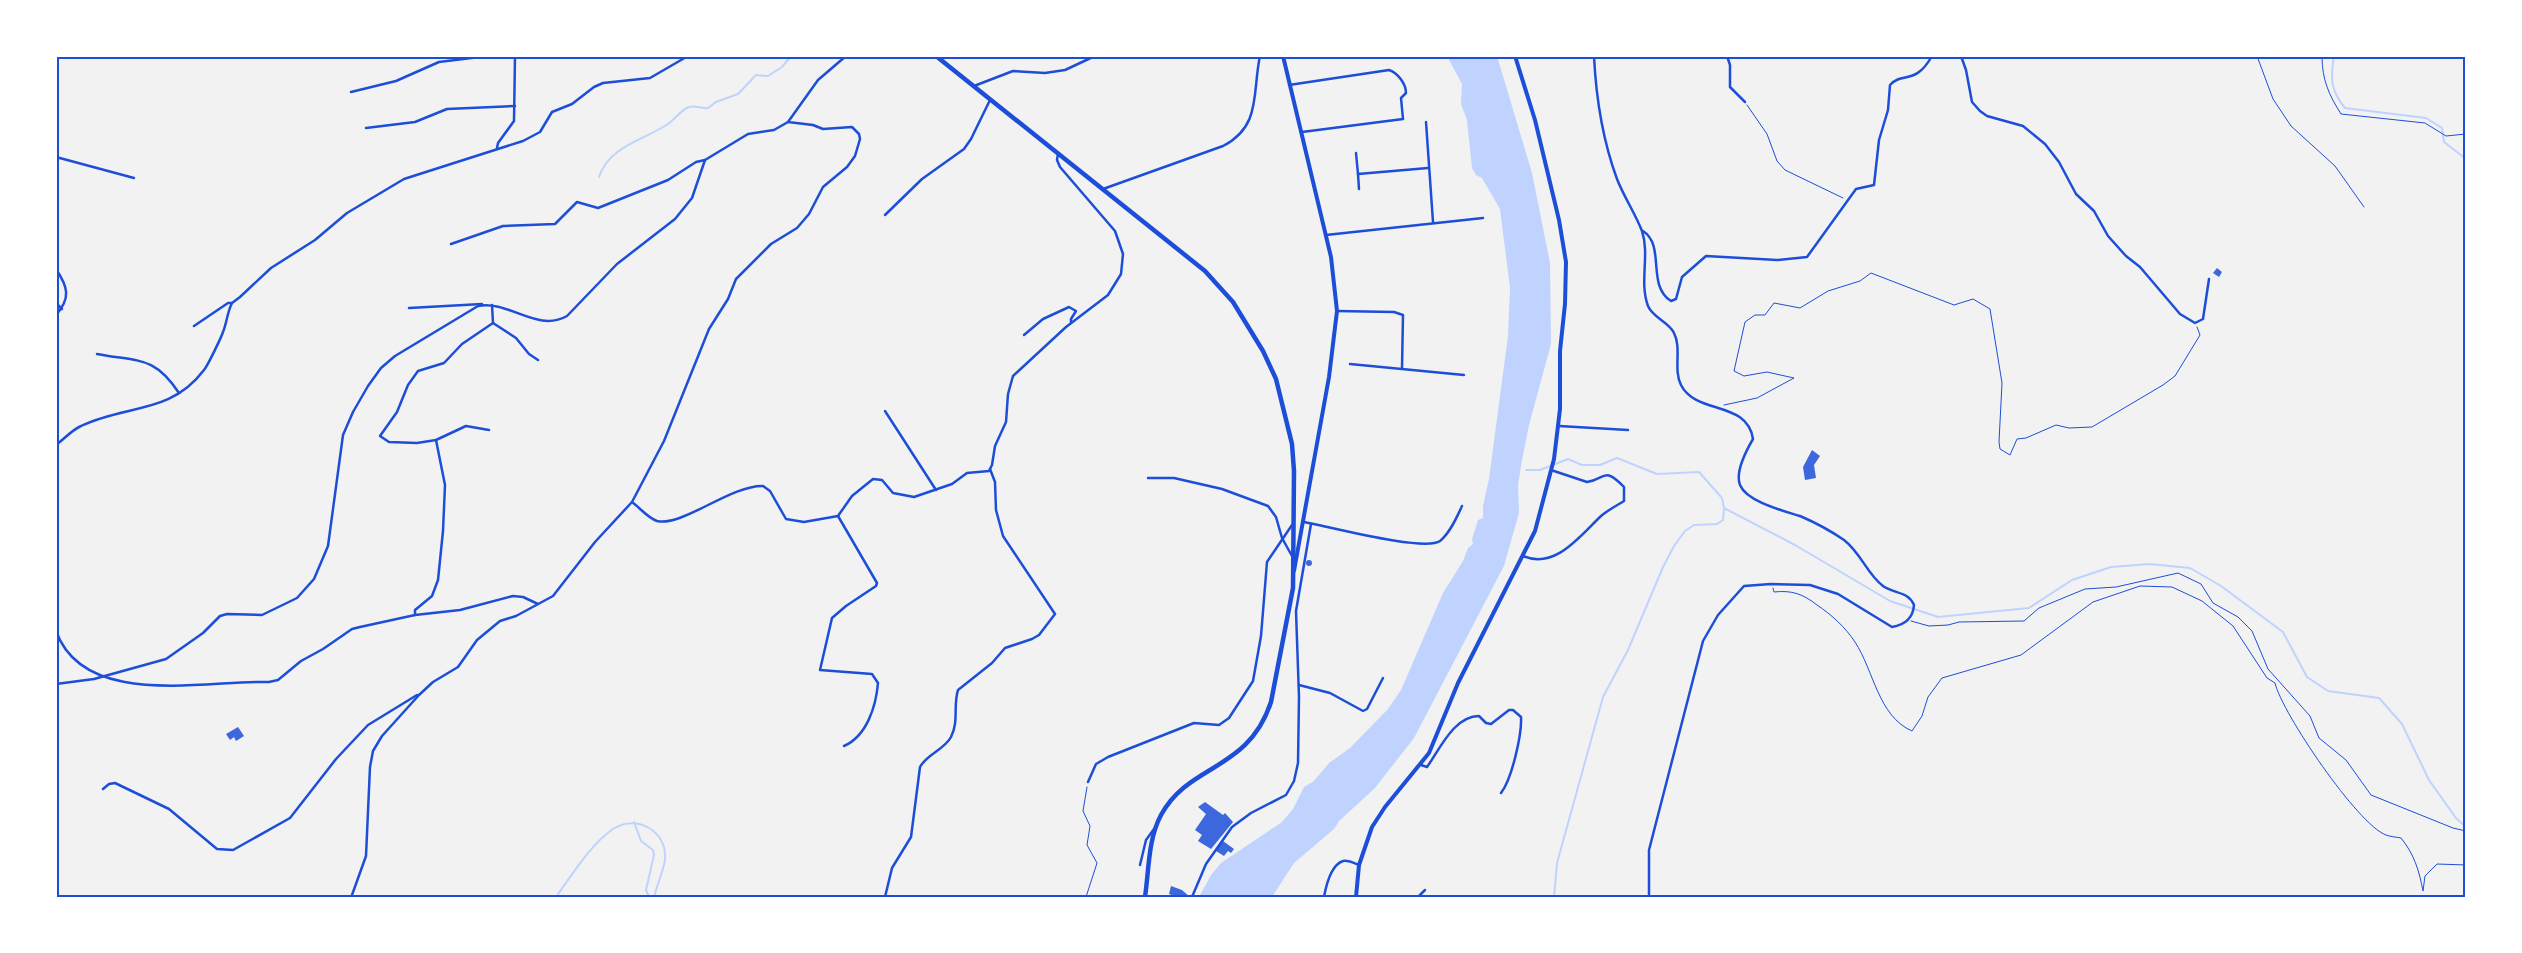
<svg xmlns="http://www.w3.org/2000/svg" width="2522" height="953" font-family="'Libre Baskerville',serif">
  <style>
    .water { fill: #bfd3fe }
    .lines { fill: none; stroke-linecap: round; stroke-linejoin: round }
    .stream { stroke: #bfd3fe; stroke-width: 2 }
    .building { fill: #3d67dc }
    .path { stroke: #1d4ed8; stroke-width: 1 }
    .minor { stroke: #1d4ed8; stroke-width: 2.5 }
    .tertiary { stroke: #1d4ed8; stroke-width: 4 }
    .secondary { stroke: #1d4ed8; stroke-width: 4 }
    .primary { stroke: #1d4ed8; stroke-width: 4.5 }
    .neatline { fill: none; stroke: #1d4ed8; stroke-width: 2 }
  </style>
  <rect width="100%" height="100%" fill="#f2f2f2"/>
  <polygon class="water" points="1447,56 1497,56 1532,173 1550,263 1551,344 1529,425 1522,460 1518,485 1519,513 1504,566 1414,738 1375,788 1339,821 1334,829 1294,863 1272,897 1199,897 1211,875 1221,863 1282,822 1293,809 1304,787 1314,781 1329,763 1350,748 1388,709 1401,690 1443,593 1463,561 1468,548 1473,544 1472,539 1478,520 1483,518 1483,506 1489,479 1508,336 1510,288 1500,209 1482,178 1476,175 1472,168 1467,120 1461,104 1462,84"/>
  <g class="lines">
    <g class="stream">
      <path d="M2334,56C2330,79 2331,91 2345,108L2426,118L2442,128L2444,142L2466,159"/>
      <path d="M599,177C609,146 644,140 668,124C675,119 681,110 689,107C696,105 701,109 708,108L716,102L738,94L756,75L768,76L782,67L791,56"/>
      <polyline points="1526,470 1540,470 1568,459 1582,465 1600,465 1617,458 1657,474 1699,472 1722,498 1724,508 1795,545 1890,601 1938,617 2029,608 2072,580 2111,567 2149,564 2190,568 2221,586 2283,632 2307,677 2328,691 2379,698 2402,724 2429,780 2456,818 2466,827"/>
      <polyline points="634,822 641,841 653,850 654,855 646,890 649,897"/>
      <path d="M556,897C571,876 591,844 613,829C637,813 668,832 665,860C663,872 657,885 654,897"/>
      <polyline points="1554,897 1557,863 1603,697 1628,650 1663,567 1674,546 1685,531 1694,525 1717,524 1723,520 1724,508"/>
    </g>
  </g>
  <g class="building">
    <polygon points="2217,268 2222,272 2219,277 2213,273"/>
    <polygon points="1812,450 1820,456 1814,465 1816,478 1805,480 1803,467"/>
    <circle cx="1309" cy="563" r="3"/>
    <polygon points="238,727 244,736 236,741 234,737 230,740 226,734"/>
    <polygon points="1205,802 1223,815 1225,813 1233,822 1211,849 1198,841 1202,835 1195,830 1206,814 1198,807"/>
    <polygon points="1223,841 1234,849 1231,853 1228,851 1224,856 1216,851"/>
    <polygon points="1171,886 1182,890 1190,897 1177,897 1169,894"/>
  </g>
  <g class="lines">
    <g class="path">
      <polyline points="2257,56 2273,99 2291,126 2335,166 2364,207"/>
      <path d="M2322,56C2322,80 2329,95 2341,114L2425,123L2446,136L2466,134"/>
      <polyline points="1747,105 1767,134 1777,161 1785,170 1843,198"/>
      <polyline points="1724,405 1757,398 1794,378 1767,372 1744,376 1734,371 1745,322 1755,315 1765,315 1774,303 1800,308 1828,291 1860,281 1871,273 1954,305 1973,299 1990,309 2002,383 1999,442 2000,449 2010,455 2017,439 2026,438 2056,425 2069,428 2092,427 2163,385 2175,376 2200,335 2197,327"/>
      <path d="M1773,588L1774,592C1792,590 1803,594 1817,605C1832,615 1845,627 1855,642C1874,671 1878,716 1912,731L1922,716L1928,697L1942,678L2021,655L2093,602L2140,586L2172,587L2202,601L2233,626L2267,678L2275,683C2282,713 2358,825 2386,835C2391,837 2397,837 2401,838C2414,854 2419,870 2423,891L2425,876L2437,864L2466,865"/>
      <polyline points="1911,621 1929,626 1948,625 1959,622 2024,621 2039,608 2085,589 2116,587 2178,573 2201,584 2213,603 2238,617 2252,631 2268,669 2310,716 2319,738 2346,760 2371,795 2453,828 2466,831"/>
      <polyline points="1086,897 1097,863 1087,845 1090,826 1083,811 1087,787"/>
    </g>
    <g class="minor">
      <path d="M1594,56C1596,97 1603,141 1617,179C1624,197 1635,213 1642,231C1650,255 1639,282 1648,306C1653,318 1669,322 1674,333C1682,349 1673,369 1681,385C1696,415 1747,400 1753,439C1746,451 1735,472 1740,485C1747,502 1784,511 1800,516C1814,522 1831,531 1844,540C1861,553 1867,574 1883,586C1894,594 1908,591 1914,605C1913,619 1904,625 1892,627L1838,594L1810,585L1771,584L1744,586L1718,615L1703,641L1649,850V897"/>
      <polyline points="1727,56 1730,65 1730,87 1745,102"/>
      <polyline points="1961,56 1966,70 1972,102 1980,111 1987,116 2023,126 2045,144 2059,162 2076,194 2094,211 2108,236 2126,256 2140,267 2180,314 2195,323 2203,319 2209,279"/>
      <path d="M1289,85L1389,70C1398,73 1406,84 1406,93L1401,98L1403,119L1302,132"/>
      <polyline points="974,86 1013,71 1045,73 1065,70 1095,56"/>
      <polyline points="351,92 396,81 439,62 488,56"/>
      <polyline points="1426,122 1433,222"/>
      <polyline points="366,128 415,122 447,109 515,106"/>
      <polyline points="497,148 498,143 514,121 515,56"/>
      <polyline points="1356,153 1358,174 1428,168"/>
      <polyline points="56,157 134,178"/>
      <polyline points="1358,174 1359,189"/>
      <path d="M1103,189L1223,146C1262,126 1252,92 1260,56"/>
      <polyline points="885,215 922,179 964,149 971,139 990,100"/>
      <path d="M1643,231C1666,246 1646,285 1671,301L1676,299L1682,277L1706,256L1777,260L1807,257L1856,189L1874,185L1879,140L1888,110L1890,85C1903,71 1915,86 1932,56"/>
      <polyline points="1326,235 1483,218"/>
      <polyline points="451,244 503,226 555,224 577,202 598,208 668,180 696,162 705,160"/>
      <path d="M56,269C68,287 71,298 56,315"/>
      <polyline points="56,303 62,309"/>
      <polyline points="409,308 482,304"/>
      <polyline points="1337,311 1394,312 1403,315 1402,368"/>
      <polyline points="493,323 516,338 529,354 538,360"/>
      <polyline points="194,326 228,303 232,303 240,297 271,268 315,240 347,213 404,179 523,141 540,132 552,112 572,104 594,87 603,83 650,78 688,56"/>
      <polyline points="1024,335 1043,319 1069,307 1076,311 1071,319 1071,323"/>
      <path d="M97,354C138,362 154,355 179,393"/>
      <polyline points="1350,364 1464,375"/>
      <polyline points="885,411 936,490"/>
      <polyline points="1559,426 1628,430"/>
      <polyline points="489,430 466,426 436,440 417,443 389,442 380,436 397,412 408,385 418,371 444,363 462,344 493,323 492,305"/>
      <path d="M56,445C64,439 72,430 81,426C126,404 170,415 204,370C208,365 221,338 223,332C227,322 227,313 232,303"/>
      <polyline points="1148,478 1174,478 1222,489 1268,506 1276,517 1282,538 1292,556"/>
      <path d="M632,502C640,508 648,518 657,521C682,527 731,485 763,486L770,491L786,519L804,522L838,516L852,496L873,479L882,480L893,493L914,497L952,484L967,473L989,471L992,465L995,446L1006,422L1008,394L1013,376L1066,327L1108,295L1121,274L1123,254L1115,231L1060,167L1057,160L1058,154"/>
      <path d="M838,516L877,583L876,586L846,606L832,618L820,670L872,674L878,683C876,706 867,736 844,746"/>
      <path d="M1304,522C1327,526 1424,552 1440,541C1450,533 1457,517 1462,506"/>
      <path d="M1523,556C1555,570 1580,536 1601,516C1608,510 1616,506 1624,501V487C1603,465 1605,480 1587,482L1551,470"/>
      <polyline points="415,615 415,610 432,596 438,580 443,531 445,485 436,440"/>
      <path d="M56,631C84,709 206,680 269,682L278,680L301,661L323,649L352,629L360,627L415,615L460,610L513,596L523,597L538,604"/>
      <path d="M56,684L94,679L166,659L203,633L220,616L227,614L262,615L297,598L314,579L328,546L343,435L353,412L368,386L381,368L395,356L478,306C509,300 537,333 567,316L617,264L675,219L692,198L705,160L748,134L774,130L788,122"/>
      <polyline points="1299,685 1330,693 1363,711 1367,709 1383,678"/>
      <path d="M1421,765L1427,767C1440,749 1454,716 1479,716L1486,723L1491,724L1509,710H1513L1521,717C1522,734 1512,779 1501,793"/>
      <polyline points="1088,782 1096,764 1108,757 1194,723 1219,725 1229,718 1253,681 1261,636 1267,562 1292,525"/>
      <polyline points="103,789 109,784 115,783 169,809 217,849 233,850 290,818 336,759 368,725 417,695"/>
      <polyline points="1140,865 1146,840 1154,829"/>
      <polyline points="352,895 366,856 370,767 373,751 382,736 419,695 433,682 458,667 477,640 500,621 516,616 553,596 595,542 632,502 664,441 709,329 728,299 736,279 771,244 797,228 809,214 823,187 847,167 855,156 860,139 859,134 852,127 823,129 813,125 788,122 818,80 846,56"/>
      <path d="M885,897L892,868L911,837L920,767C927,754 944,750 951,737C959,722 953,705 958,690L992,663L1005,648L1032,639L1039,635L1055,614L1003,536L996,510L995,482L990,469"/>
      <polyline points="1192,897 1206,864 1232,827 1251,813 1286,795 1294,781 1298,763 1299,697 1296,611 1311,524"/>
      <path d="M1324,897C1326,886 1331,865 1343,861C1348,860 1354,863 1359,865"/>
      <polyline points="1418,897 1425,890"/>
    </g>
    <polyline class="tertiary" points="1356,897 1359,865 1372,827 1385,807 1429,753 1458,683 1535,531 1554,459 1560,409 1560,351 1565,304 1566,262 1559,220 1535,120 1515,56"/>
    <polyline class="secondary" points="1283,56 1331,257 1337,311 1329,377 1294,571"/>
    <path class="primary" d="M936,56L1205,271L1233,302L1263,351L1276,379L1292,444L1294,471L1293,588L1271,702C1248,772 1189,763 1161,815C1148,839 1149,870 1145,897"/>
  </g>
  <rect width="2522" height="953" fill="none" stroke="#ffffff" stroke-width="115"/>
  <rect x="58" y="58" width="2406" height="838" class="neatline"/>
</svg>
